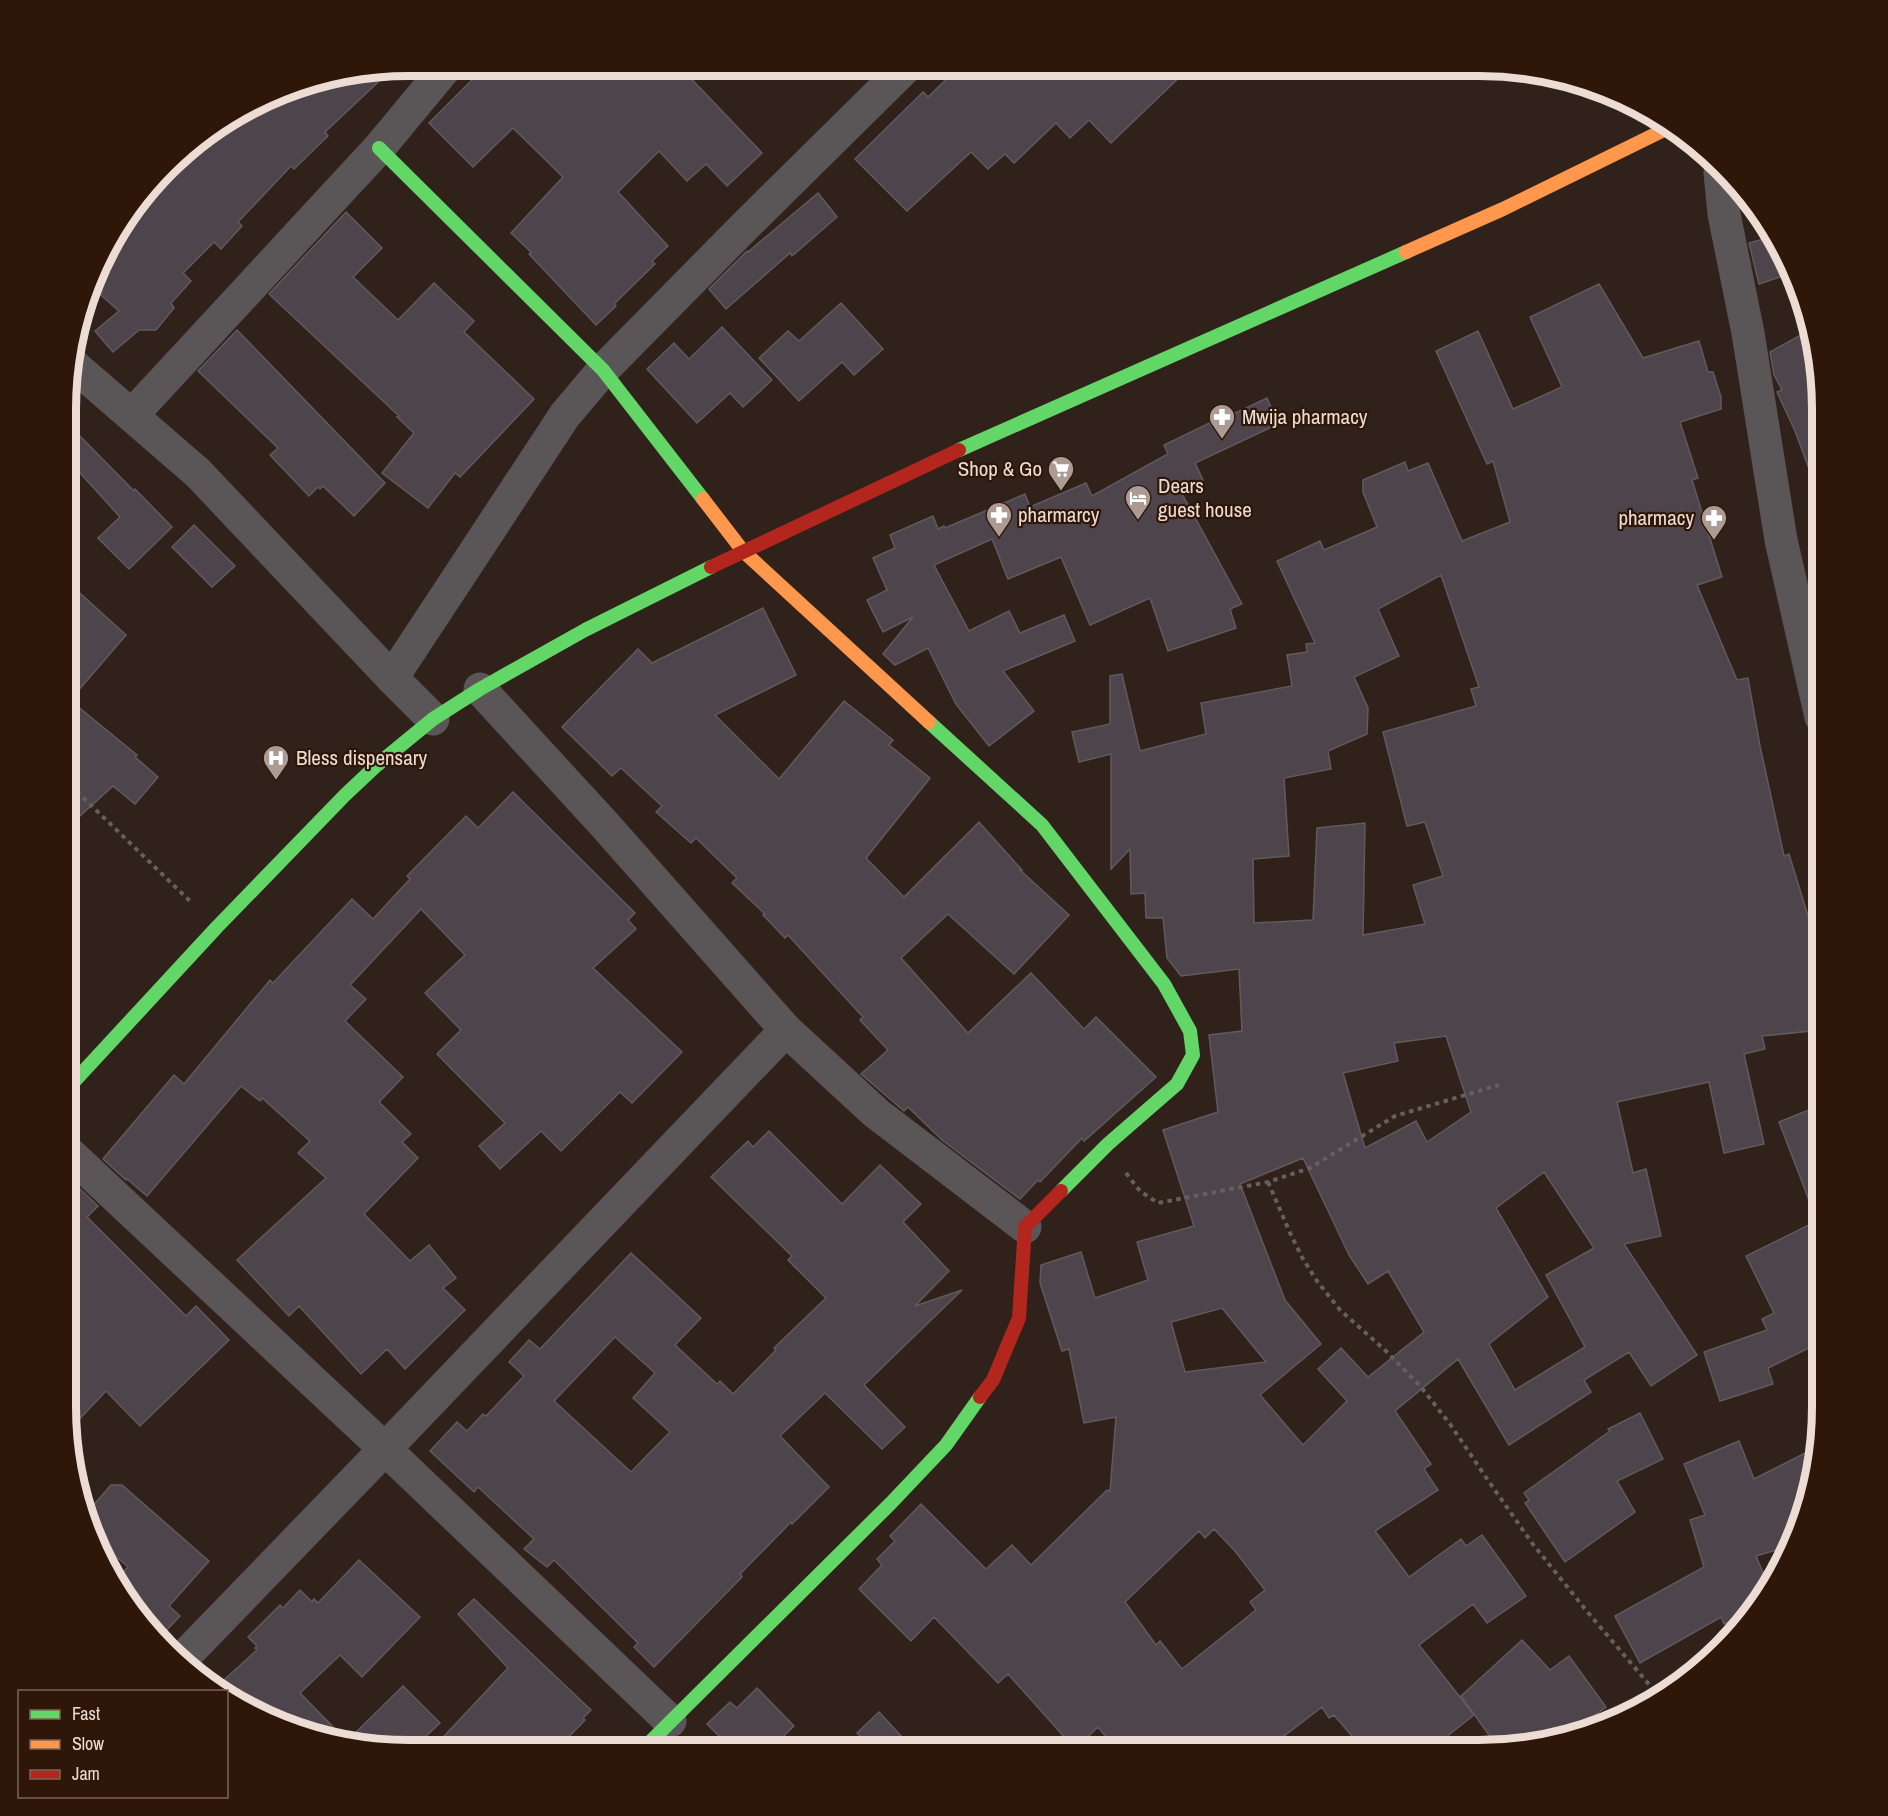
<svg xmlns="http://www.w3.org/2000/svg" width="1888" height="1816" font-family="'Archivo Narrow',sans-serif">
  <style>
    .building { fill: #4e444c; stroke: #615a5c; stroke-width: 1.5; fill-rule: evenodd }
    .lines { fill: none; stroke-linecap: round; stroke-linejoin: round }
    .path { stroke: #655f5f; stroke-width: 4; stroke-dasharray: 4.5 4.5; stroke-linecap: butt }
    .street { stroke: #5a5657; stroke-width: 33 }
    .fast { stroke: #63d668; stroke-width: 14 }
    .slow { stroke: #ff974d; stroke-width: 14 }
    .jam { stroke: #b3261e; stroke-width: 14 }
    .labels { text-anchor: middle; stroke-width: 4.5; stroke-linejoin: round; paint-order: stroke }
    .poi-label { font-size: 21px; fill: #eddcd3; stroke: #2e1608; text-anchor: start }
    .rim { fill: none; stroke: #eddcd3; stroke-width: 8 }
  </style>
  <rect width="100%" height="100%" fill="#30221b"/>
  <g class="building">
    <polygon points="486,66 680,67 762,153 727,186 706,164 687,181 659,151 618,192 668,246 652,261 655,264 614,304 616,306 596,325 529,254 531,252 511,233 563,177 513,128 473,167 429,123"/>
    <polygon points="959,67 1146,68 1189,68 1111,143 1089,120 1070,138 1056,123 1014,163 1005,154 988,169 971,152 907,211 855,159 923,92 928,97"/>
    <polygon points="392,69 325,132 328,136 294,169 291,166 238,222 242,226 221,249 214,242 183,273 191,281 171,303 174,308 156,330 139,330 113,352 95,331 119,311 93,288 112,238 182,152 299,84"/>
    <polygon points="818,193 837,217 792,256 790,253 726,309 709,289 747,251 748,252"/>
    <polygon points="346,212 382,248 353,277 398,320 434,283 474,321 464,332 534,399 460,477 455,473 428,508 382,473 414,433 397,417 399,416 269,294"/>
    <polygon points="1771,237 1779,253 1786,275 1759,284 1749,243"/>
    <path d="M1599,284L1643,358L1699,341L1708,372H1713L1721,397V409L1680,422L1698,478L1692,480L1722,577L1697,585L1737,680L1748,678L1760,746L1784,856L1789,854L1808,916L1821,911V1030L1762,1036L1765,1049L1744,1054L1764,1144L1724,1153L1709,1082L1617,1102L1633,1173L1646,1169L1661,1236L1624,1244L1697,1355L1651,1386L1629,1352L1584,1380L1591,1392L1509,1445L1458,1359L1395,1411L1431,1464L1424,1469L1438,1490L1375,1531L1409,1577L1461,1539L1466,1546L1482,1535L1526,1596L1487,1623L1473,1604L1419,1645L1474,1715L1431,1749H1363L1334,1715L1329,1718L1322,1707L1267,1749H1207L1198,1737L1183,1749H1116L1098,1727L1075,1749L1008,1674L998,1683L934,1617L911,1641L859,1589L882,1565L877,1559L895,1541L890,1536L921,1504L986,1569L1012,1545L1031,1565L1107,1490L1110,1491L1116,1417L1084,1423L1069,1349L1062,1351L1040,1283L1041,1265L1081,1252L1095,1298L1148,1280L1137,1242L1194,1226L1163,1130L1218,1112L1209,1035L1242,1031L1239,969L1181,976L1167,958L1163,918H1146L1145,893L1131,894L1130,849L1111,869V754L1079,762L1072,732L1110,724V676L1122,674L1140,751L1206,734L1201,703L1292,686L1287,655L1307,652L1306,644L1315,643L1277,561L1320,541L1324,550L1377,527L1363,492V480L1405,462L1408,471L1428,463L1462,541L1510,522L1493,461L1487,464L1436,351L1478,331L1513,409L1562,387L1530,317ZM1441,575L1479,687L1471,689L1476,706L1383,732L1407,826L1425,822L1443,876L1413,885L1425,924L1363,935L1365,823L1317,828L1313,920L1254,923L1253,859L1289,856L1284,778L1331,769L1328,751L1367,734L1368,708L1354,677L1399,656L1378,609ZM1446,1036L1471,1112L1427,1142L1416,1121L1365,1148L1343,1073L1398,1061L1394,1043ZM1303,1158L1349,1255L1368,1284L1388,1271L1424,1332L1368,1377L1341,1348L1318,1369L1347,1401L1303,1445L1260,1395L1321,1344L1285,1300L1240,1184ZM1544,1172L1594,1248L1546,1275L1585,1347L1515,1390L1489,1344L1548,1297L1496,1208ZM1222,1308L1266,1362L1185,1372L1171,1322ZM1214,1529L1235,1551L1265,1590L1250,1602L1256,1610L1182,1669L1160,1641L1156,1645L1125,1602L1199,1531L1205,1538Z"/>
    <polygon points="841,303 883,349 854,375 842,362 799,401 759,358 788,331 799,341"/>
    <polygon points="722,327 772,380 743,407 730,393 697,423 647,369 674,343 689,359"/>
    <polygon points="237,330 385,483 354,516 323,486 320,489 318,487 309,496 270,455 278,448 198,371"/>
    <polygon points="1810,330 1821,387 1821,493 1818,493 1795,431 1777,392 1782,390 1774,375 1770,352"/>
    <polygon points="1267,398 1278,424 1195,463 1203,480 1180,490 1242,604 1230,609 1236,628 1168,651 1150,598 1090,625 1061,557 1008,579 992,539 934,565 969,631 1009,611 1020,633 1064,615 1075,641 1003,671 1034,711 989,746 956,704 928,648 895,665 883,654 913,617 883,632 867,600 887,590 873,558 895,548 890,535 933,516 938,529 944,526 945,528 1025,494 1030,507 1086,483 1092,496 1168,454 1164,445 1224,416 1225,418"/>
    <polygon points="72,428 134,491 135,489 172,527 129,569 98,538 120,517 72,464"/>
    <polygon points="194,525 235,566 212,587 172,547"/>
    <polygon points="71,585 126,635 71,699"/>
    <polygon points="763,608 796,675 715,715 779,779 844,701 893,740 889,745 930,778 866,858 904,897 979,822 1022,870 1020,870 1069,915 1014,974 948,914 901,958 968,1033 1031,973 1084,1029 1096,1017 1156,1077 1084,1141 1082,1138 1040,1182 1038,1180 1020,1199 942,1140 908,1107 904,1111 861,1074 888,1050 860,1020 863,1017 788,935 785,938 763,915 765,914 732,883 737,878 696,838 691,843 656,812 662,806 621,768 612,776 562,727 638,649 652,663"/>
    <polygon points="71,701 137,755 135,757 158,777 135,804 113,786 70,825"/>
    <polygon points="513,792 635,913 628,920 636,929 593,968 682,1052 632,1103 620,1092 561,1151 541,1131 500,1169 479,1146 505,1123 437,1054 461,1030 425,993 465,955 421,909 350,985 366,999 345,1021 403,1077 379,1102 411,1134 402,1142 418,1158 364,1214 410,1261 429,1245 456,1278 443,1288 465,1310 405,1369 387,1349 361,1374 299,1306 289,1316 237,1260 326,1178 298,1153 310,1141 262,1098 260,1101 241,1086 147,1196 127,1179 126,1180 103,1159 174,1075 184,1084 270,980 273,983 352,899 373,919 410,879 407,876 466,816 478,828"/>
    <polygon points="1821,1105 1821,1342 1768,1368 1773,1384 1720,1401 1704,1352 1767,1330 1762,1319 1774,1313 1746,1256 1817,1221 1779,1122"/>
    <path d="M769,1131L842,1204L880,1165L921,1204L903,1222L949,1271L915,1306L962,1290L864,1385L905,1427L882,1449L825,1393L780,1436L829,1487L792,1524L791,1522L740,1574L742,1577L654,1667L634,1647L638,1643L554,1560L547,1567L524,1549L534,1539L478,1487L474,1492L430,1451L457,1422L467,1431L483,1414L486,1416L524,1376L509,1362L529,1340L540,1349L631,1253L701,1318L675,1345L717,1384L720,1381L733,1394L776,1350L774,1348L826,1298L788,1260L792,1256L711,1177L748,1141L753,1147ZM615,1337L655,1373L633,1398L670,1432L631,1472L554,1401Z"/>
    <polygon points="79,1188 98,1206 87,1217 186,1316 196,1306 229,1340 140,1426 106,1391 67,1432 68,1197 70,1199"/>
    <polygon points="1640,1413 1663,1459 1617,1481 1635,1512 1565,1562 1525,1503 1529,1500 1524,1493 1610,1431 1608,1429"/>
    <polygon points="1739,1441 1754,1479 1817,1447 1790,1546 1756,1556 1769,1587 1754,1611 1724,1624 1721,1617 1640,1663 1615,1616 1704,1567 1690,1520 1705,1515 1684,1464"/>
    <polygon points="111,1485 122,1485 209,1561 169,1606 180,1616 159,1638 137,1616 136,1613 142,1607 124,1591 117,1578 128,1567 95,1538 84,1518 84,1516"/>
    <polygon points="359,1560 420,1617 362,1677 340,1655 300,1693 344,1738 257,1714 226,1695 226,1692 220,1692 215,1688 257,1650 255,1648 257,1646 248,1637 280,1605 283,1608 300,1590 312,1602 314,1599 318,1603"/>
    <polygon points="474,1599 591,1710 583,1718 585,1720 557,1749 432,1749 508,1668 458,1614"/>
    <polygon points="1522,1640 1550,1670 1569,1656 1606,1707 1567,1736 1499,1749 1461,1696"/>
    <polygon points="403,1686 440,1723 412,1749 387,1749 349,1739"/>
    <polygon points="757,1688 794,1726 770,1749 732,1749 707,1724 730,1702 737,1708"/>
    <polygon points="879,1712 913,1749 873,1749 857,1733"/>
  </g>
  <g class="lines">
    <g class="path">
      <polyline points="70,785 192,903"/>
      <polyline points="1126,1173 1140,1191 1158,1203 1268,1182 1310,1168 1395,1116 1499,1085"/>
      <polyline points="1268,1182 1291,1235 1303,1259 1317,1281 1340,1310 1385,1350 1421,1387 1450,1424 1485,1476 1532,1543 1585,1609 1658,1695"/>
    </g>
    <g class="street">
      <polyline points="1720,173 1724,214 1748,333 1781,540 1821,717"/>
      <polyline points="72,364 198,473 392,678 433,719"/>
      <polyline points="132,415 379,148 447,66"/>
      <polyline points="392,678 565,415 603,370 746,225 906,67"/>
      <polyline points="480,689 604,824 786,1030 876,1113 1025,1227"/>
      <polyline points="68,1152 385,1449 670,1721"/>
      <polyline points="181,1660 385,1449 786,1030"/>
    </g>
    <g class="fast">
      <polyline points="379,148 603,370 703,499"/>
      <polyline points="959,450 1406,252"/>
      <polyline points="929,722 1042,825 1164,984 1190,1031 1193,1055 1177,1084 1108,1144 1061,1191"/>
      <polyline points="69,1087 217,927 345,795 377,765 433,719 480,689 585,630 711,567"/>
      <polyline points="643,1749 891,1503 946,1445 980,1397"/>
    </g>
    <g class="slow">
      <polyline points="1406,252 1503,209 1668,128"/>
      <polyline points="703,499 743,551 929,722"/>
    </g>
    <g class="jam">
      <polyline points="711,567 959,450"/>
      <polyline points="980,1397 993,1380 1019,1318 1025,1227 1061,1191"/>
    </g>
  </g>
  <defs>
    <g id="pharmacy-pin" transform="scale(1.35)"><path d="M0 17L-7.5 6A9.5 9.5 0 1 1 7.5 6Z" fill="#ab9b93" stroke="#2e1608"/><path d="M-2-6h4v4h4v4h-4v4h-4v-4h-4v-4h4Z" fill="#fff"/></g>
    <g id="supermarket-pin" transform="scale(1.35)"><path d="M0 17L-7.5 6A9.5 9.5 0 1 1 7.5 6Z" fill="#ab9b93" stroke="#2e1608"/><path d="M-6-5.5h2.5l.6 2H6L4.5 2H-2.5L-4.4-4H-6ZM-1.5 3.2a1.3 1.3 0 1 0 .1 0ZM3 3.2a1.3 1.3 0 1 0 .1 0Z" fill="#fff"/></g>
    <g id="hotel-pin" transform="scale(1.35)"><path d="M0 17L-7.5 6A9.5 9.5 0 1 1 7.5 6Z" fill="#ab9b93" stroke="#2e1608"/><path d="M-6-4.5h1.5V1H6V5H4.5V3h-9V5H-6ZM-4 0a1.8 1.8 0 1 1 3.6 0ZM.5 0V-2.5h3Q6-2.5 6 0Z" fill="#fff"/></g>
    <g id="hospital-pin" transform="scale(1.35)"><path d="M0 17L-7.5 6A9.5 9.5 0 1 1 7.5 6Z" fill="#ab9b93" stroke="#2e1608"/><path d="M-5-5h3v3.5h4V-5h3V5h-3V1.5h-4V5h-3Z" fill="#fff"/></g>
  </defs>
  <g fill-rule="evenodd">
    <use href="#pharmacy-pin" x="1222" y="417"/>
    <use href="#supermarket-pin" x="1061" y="469"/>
    <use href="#hotel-pin" x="1138" y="498"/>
    <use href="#pharmacy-pin" x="999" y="515"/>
    <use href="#pharmacy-pin" x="1714" y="518"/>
    <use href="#hospital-pin" x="276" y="758"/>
  </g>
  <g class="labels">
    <g class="poi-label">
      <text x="1242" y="424">Mwija pharmacy</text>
      <text x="1042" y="476" text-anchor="end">Shop &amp; Go</text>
      <text x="1158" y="493">Dears<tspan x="1158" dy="24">guest house</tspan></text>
      <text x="1018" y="522">pharmarcy</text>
      <text x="1694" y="525" text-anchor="end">pharmacy</text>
      <text x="296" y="765">Bless dispensary</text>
    </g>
  </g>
  <path d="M0 0H1888V1816H0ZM409 76H1479A333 333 0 0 1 1812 409V1407A333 333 0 0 1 1479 1740H409A333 333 0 0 1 76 1407V409A333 333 0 0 1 409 76Z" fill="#2e1608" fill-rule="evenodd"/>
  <path class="rim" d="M409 76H1479A333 333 0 0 1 1812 409V1407A333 333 0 0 1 1479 1740H409A333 333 0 0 1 76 1407V409A333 333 0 0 1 409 76Z"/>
  <rect x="18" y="1690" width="210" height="108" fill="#2e1608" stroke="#7a6559" stroke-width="1.5"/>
  <rect x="30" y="1710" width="30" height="9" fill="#63d668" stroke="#7a6559" stroke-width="1.5"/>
  <text x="72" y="1720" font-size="18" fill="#eddcd3">Fast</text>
  <rect x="30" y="1740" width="30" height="9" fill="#ff974d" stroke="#7a6559" stroke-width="1.5"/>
  <text x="72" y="1750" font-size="18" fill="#eddcd3">Slow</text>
  <rect x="30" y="1770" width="30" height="9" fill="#b3261e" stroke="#7a6559" stroke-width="1.5"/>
  <text x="72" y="1780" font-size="18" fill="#eddcd3">Jam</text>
</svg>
